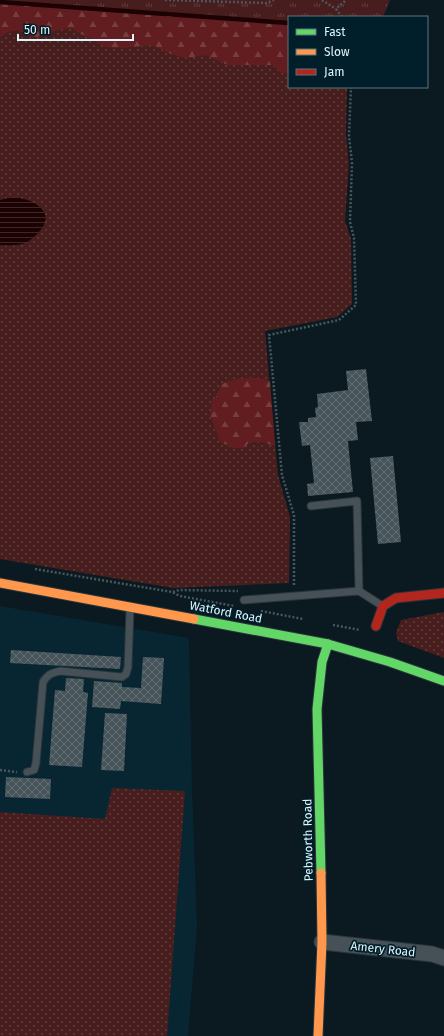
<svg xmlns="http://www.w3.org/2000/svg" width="444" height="1036" font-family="'Fira Sans',sans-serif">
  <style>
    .built { fill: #072631 }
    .grass { fill: url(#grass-dots) }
    .forest { fill: url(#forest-firs) }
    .park { fill: url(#park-tufts) }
    .water { fill: url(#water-rules) }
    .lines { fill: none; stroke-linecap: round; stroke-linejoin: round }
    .stream { stroke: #1c0203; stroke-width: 4.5 }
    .building { fill: url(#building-cross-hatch) }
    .lane-casing { stroke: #2a3439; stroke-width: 9 }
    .street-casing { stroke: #2a3439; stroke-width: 17 }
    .fast-casing { stroke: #2a3439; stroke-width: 11 }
    .slow-casing { stroke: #2a3439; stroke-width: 11 }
    .jam-casing { stroke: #2a3439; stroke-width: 11 }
    .path { stroke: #4b565c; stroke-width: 2.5; stroke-dasharray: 2 2; stroke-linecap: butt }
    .lane { stroke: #455156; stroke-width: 7 }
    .street { stroke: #455156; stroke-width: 15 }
    .fast { stroke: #63d668; stroke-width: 9 }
    .slow { stroke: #ff974d; stroke-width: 9 }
    .jam { stroke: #b3261e; stroke-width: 9 }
    .labels { text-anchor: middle; stroke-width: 3.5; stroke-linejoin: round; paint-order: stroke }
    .street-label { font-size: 12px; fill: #e1f3fb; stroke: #001f2a }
  </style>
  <defs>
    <pattern id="grass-dots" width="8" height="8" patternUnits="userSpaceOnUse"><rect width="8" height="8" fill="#481d1d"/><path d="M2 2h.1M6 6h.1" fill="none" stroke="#623e3f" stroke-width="1.8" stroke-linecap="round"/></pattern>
    <pattern id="forest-firs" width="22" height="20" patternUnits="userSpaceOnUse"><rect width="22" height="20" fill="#611d1f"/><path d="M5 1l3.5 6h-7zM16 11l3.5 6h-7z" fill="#773e40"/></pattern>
    <pattern id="park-tufts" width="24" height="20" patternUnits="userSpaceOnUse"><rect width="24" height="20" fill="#481d1d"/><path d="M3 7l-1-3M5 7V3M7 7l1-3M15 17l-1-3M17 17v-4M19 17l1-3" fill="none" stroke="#623e3f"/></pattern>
    <pattern id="water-rules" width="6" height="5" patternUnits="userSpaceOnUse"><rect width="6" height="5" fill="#1c0203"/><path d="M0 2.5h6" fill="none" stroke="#3d2729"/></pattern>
    <pattern id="building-cross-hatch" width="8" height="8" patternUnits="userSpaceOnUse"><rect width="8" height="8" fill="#47555a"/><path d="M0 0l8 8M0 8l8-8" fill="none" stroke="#616e73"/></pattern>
  </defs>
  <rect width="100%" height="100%" fill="#0a1a20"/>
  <polygon class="built" points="0,606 189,638 192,788 197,927 188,1036 0,1036"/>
  <g class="grass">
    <polygon points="0,2 289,23 289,87 347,87 346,135 349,164 345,221 351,239 352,304 337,317 265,331 278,475 290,517 289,583 173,588 0,559"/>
    <polygon points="444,612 444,658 398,641 396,633 401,620"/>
    <polygon points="112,788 185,791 167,1036 0,1036 0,812 105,819"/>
  </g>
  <g class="forest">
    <path d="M0,0H163L289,17V72L283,74L272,65H228L205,55L187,58L171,54L152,45L121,48L106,47L70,28L53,31L34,38C20,31 12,26 0,38Z"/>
    <polygon points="251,378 261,378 270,382 275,446 262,442 250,442 243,448 234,448 220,442 210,414 212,400 218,395 221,384 236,379"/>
  </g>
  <polygon class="park" points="0,0 390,0 383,17 289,17 289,23 0,2"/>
  <path class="water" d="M12,197C32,198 60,212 37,234C33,238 27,243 22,244C15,246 7,245 0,245V200Z"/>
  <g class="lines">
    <polyline class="stream" points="0,2 289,23"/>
  </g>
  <g class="building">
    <polygon points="366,369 372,421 356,422 358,440 348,441 353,492 308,496 307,484 314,483 310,445 302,446 299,422 308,422 308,418 316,417 315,408 318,407 317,394 348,390 346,371"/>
    <polygon points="393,456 401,542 378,544 370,458"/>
    <polygon points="11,650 121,657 120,669 10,663"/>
    <polygon points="143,657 164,658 161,704 121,701 120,709 92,707 94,681 122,683 122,687 141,688"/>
    <polygon points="66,678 84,679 83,692 88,693 82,767 49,765 55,690 65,691"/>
    <polygon points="105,713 127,714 124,771 101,770"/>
    <polygon points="6,777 51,779 50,799 5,797"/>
  </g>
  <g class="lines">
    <g class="lane-casing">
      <g id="lane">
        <polyline points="311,506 357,501 359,591"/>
        <polyline points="244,600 359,591 381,605"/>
        <path d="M27,772L34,770L36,763L43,682C48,674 52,673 60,671L122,677L126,674L128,667L130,609"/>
      </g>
    </g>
    <g class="street-casing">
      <polyline id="street" points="322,942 432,954 444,958"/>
    </g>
    <g class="fast-casing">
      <g id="fast">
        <polyline points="194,619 328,644 390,662 444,681"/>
        <polyline points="321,873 317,709 322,662 328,644"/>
      </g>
    </g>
    <g class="slow-casing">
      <g id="slow">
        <polyline points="0,583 194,619"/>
        <polyline points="318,1036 322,942 321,873"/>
      </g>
    </g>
    <g class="jam-casing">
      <polyline id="jam" points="376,626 383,606 396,598 444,593"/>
    </g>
    <g class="path">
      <polyline points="165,0 267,3 274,0"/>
      <polyline points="322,0 336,9"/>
      <polyline points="342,17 336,9 346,0"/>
      <polyline points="35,569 172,592 180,596 234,606"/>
      <polyline points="294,585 294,515 282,475 269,335 339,320 356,305 354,238 350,222 352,163 349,136 351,87"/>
      <polyline points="173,592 179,590 238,591"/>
      <polyline points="261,611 303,619"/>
      <polyline points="333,625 360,630"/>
      <polyline points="0,770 17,772"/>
    </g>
    <use href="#lane" class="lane"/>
    <use href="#street" class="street"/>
    <use href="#fast" class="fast"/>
    <use href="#slow" class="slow"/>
    <use href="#jam" class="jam"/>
  </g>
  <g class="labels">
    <g class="street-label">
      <text transform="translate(226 612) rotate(11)" y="4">Watford Road</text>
      <text transform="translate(308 840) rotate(-91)" y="4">Pebworth Road</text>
      <text transform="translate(383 949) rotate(6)" y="4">Amery Road</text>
    </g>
  </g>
  <rect x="288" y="16" width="140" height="72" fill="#001f2a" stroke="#5a747e"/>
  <rect x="296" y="29" width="20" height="6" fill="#63d668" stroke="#5a747e"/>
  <text x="324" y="36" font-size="12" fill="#e1f3fb">Fast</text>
  <rect x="296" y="49" width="20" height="6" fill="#ff974d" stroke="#5a747e"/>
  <text x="324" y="56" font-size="12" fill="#e1f3fb">Slow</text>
  <rect x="296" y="69" width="20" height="6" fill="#b3261e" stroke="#5a747e"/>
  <text x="324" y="76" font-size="12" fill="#e1f3fb">Jam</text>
  <path d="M18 34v6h115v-6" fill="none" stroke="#e1f3fb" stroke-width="2"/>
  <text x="24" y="34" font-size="12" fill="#e1f3fb" stroke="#001f2a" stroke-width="3" paint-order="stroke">50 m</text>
</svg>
